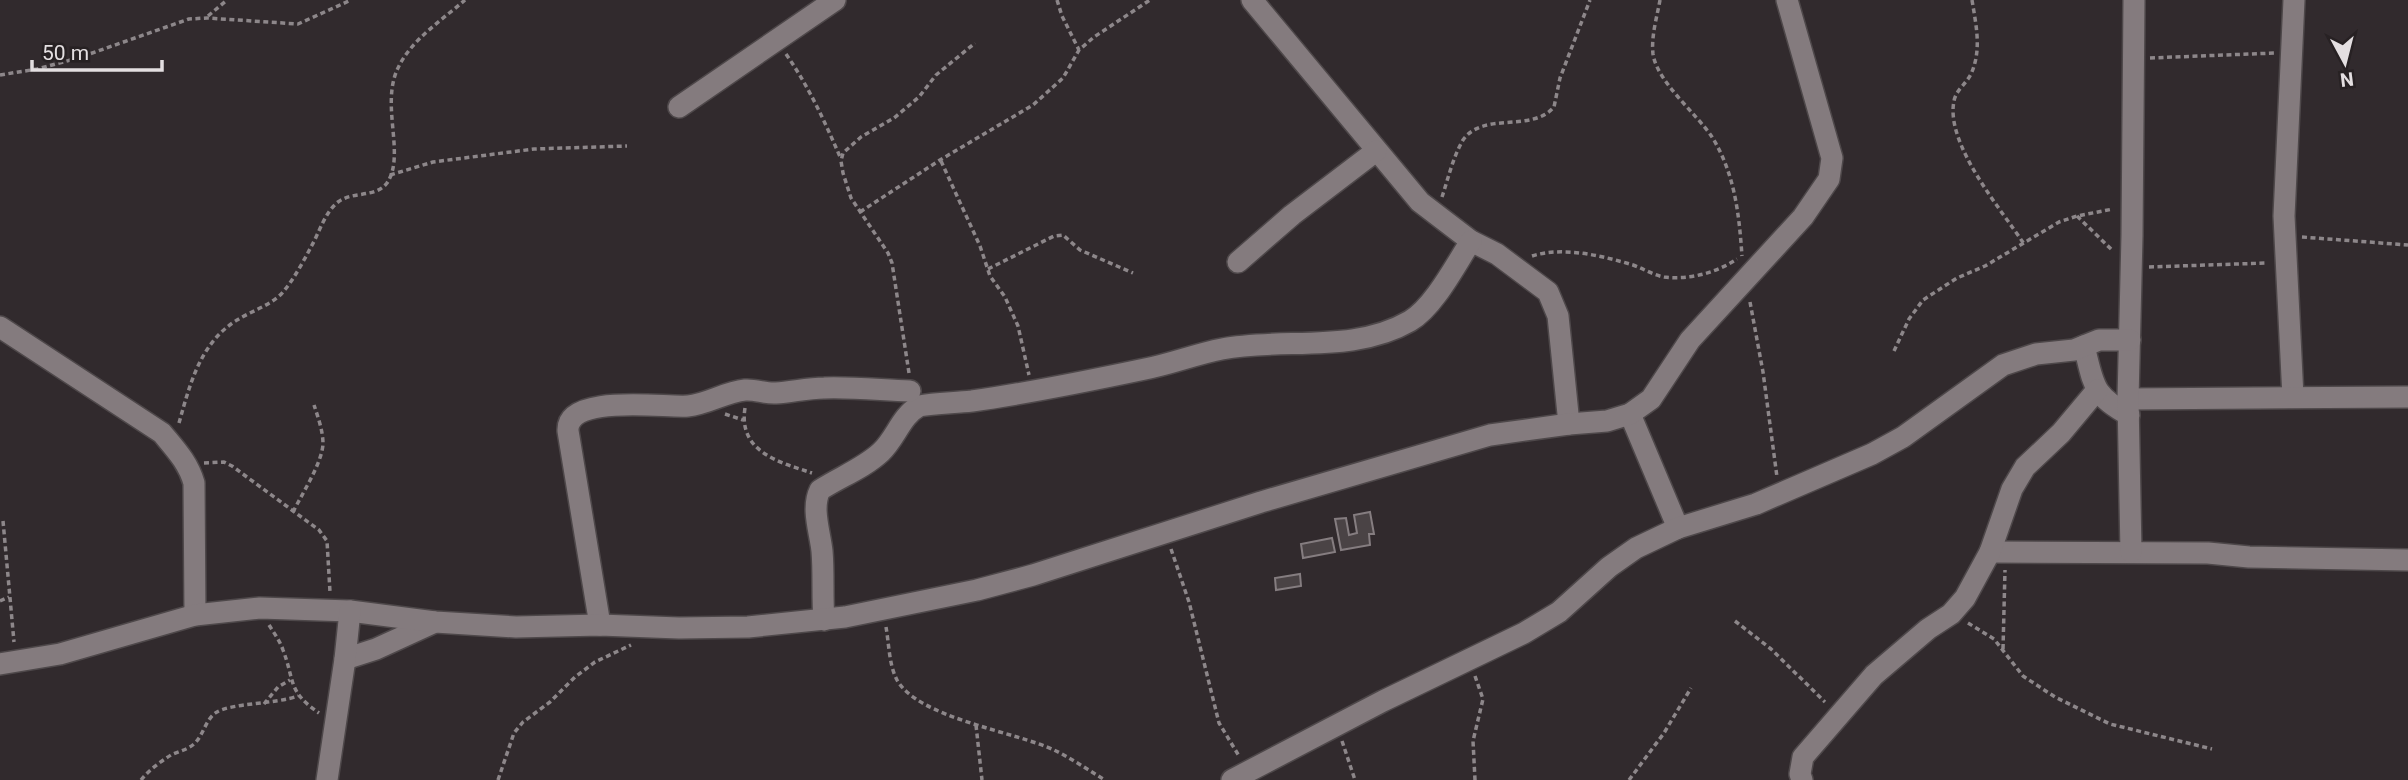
<svg xmlns="http://www.w3.org/2000/svg" width="2408" height="780" font-family="Roboto,sans-serif">
  <style>
    .building { fill: #4a4345; stroke: #857d80; stroke-width: 2 }
    .lines { fill: none; stroke-linecap: round; stroke-linejoin: round }
    .minor-casing { stroke: #4e484a; stroke-width: 24 }
    .path { stroke: #8d878a; stroke-width: 3.5; stroke-dasharray: 5 3.5; stroke-linecap: butt }
    .minor { stroke: #847b7e; stroke-width: 21 }
  </style>
  <rect width="100%" height="100%" fill="#312a2d"/>
  <g class="building">
    <polygon points="1370,512 1374,534 1369,534 1370,545 1341,550 1335,519 1346,518 1349,535 1357,533 1354,515"/>
    <polygon points="1332,538 1335,552 1303,558 1301,544"/>
    <polygon points="1300,574 1301,586 1276,590 1275,578"/>
  </g>
  <g class="lines">
    <g class="minor-casing">
      <g id="minor">
        <polyline points="1252,0 1420,202 1471,241 1497,254 1548,292 1558,316 1569,424"/>
        <polyline points="679,107 835,0"/>
        <polyline points="1238,262 1292,215 1376,151"/>
        <path d="M0,327L162,433C175,449 188,462 194,483L195,615"/>
        <path d="M2084,346C2094,385 2092,395 2129,415"/>
        <polyline points="2293,397 2284,216 2294,0"/>
        <polyline points="2128,399 2408,397"/>
        <polyline points="1630,414 1678,528"/>
        <polyline points="1990,552 2208,553 2249,557 2408,560"/>
        <polyline points="2131,552 2128,399 2132,236 2134,0"/>
        <path d="M824,620C822,597 824,574 822,551C820,532 811,508 820,490C840,477 864,468 881,452C896,438 901,416 919,406C936,403 954,403 972,401C1030,393 1088,381 1145,369C1171,364 1196,354 1222,349C1284,337 1353,354 1410,321C1434,307 1456,264 1471,241"/>
        <path d="M600,625L568,431C566,393 664,408 688,406C708,404 725,392 745,390C755,389 766,394 776,393C792,392 808,388 824,388C852,387 881,390 910,391"/>
        <polyline points="345,659 376,649 435,622"/>
        <polyline points="0,664 60,654 195,615 260,608 350,611 435,622 516,627 600,625 679,628 748,627 845,617 977,590 1033,575 1261,502 1490,435 1569,424 1607,421 1630,414 1651,399 1690,340 1803,217 1829,179 1832,158 1787,0"/>
        <polyline points="327,780 345,659 350,611"/>
        <polyline points="1232,780 1383,701 1524,633 1559,612 1609,567 1636,548 1678,528 1756,504 1872,454 1903,437 2003,365 2036,354 2074,350 2099,340 2130,340"/>
        <polyline points="1802,780 1800,774 1803,757 1874,675 1928,629 1951,614 1965,598 1990,552 2012,489 2025,467 2061,433 2097,390"/>
      </g>
    </g>
    <g class="path">
      <polyline points="1057,0 1062,16 1079,50"/>
      <path d="M1660,0C1657,17 1651,36 1653,54C1657,82 1697,114 1712,137C1735,174 1739,214 1742,256"/>
      <path d="M1972,0C1976,25 1982,50 1971,74C1966,84 1956,90 1954,101C1945,144 2001,209 2024,244"/>
      <polyline points="208,16 227,0"/>
      <path d="M786,54C809,87 825,122 841,159"/>
      <polyline points="2150,58 2275,53"/>
      <polyline points="0,75 37,69 78,58 189,19 207,18 298,24 351,0"/>
      <polyline points="941,161 980,246 990,276 1005,297 1018,326 1029,375"/>
      <polyline points="390,175 433,162 534,149 627,146"/>
      <path d="M1442,197C1448,179 1453,157 1463,140C1483,111 1532,133 1554,107L1560,78L1590,0"/>
      <polyline points="860,212 940,160 1033,105 1063,78 1079,50 1094,37 1150,0"/>
      <polyline points="2077,216 2113,251"/>
      <polyline points="2302,237 2408,245"/>
      <path d="M1532,256C1563,246 1603,256 1633,265C1644,269 1653,275 1664,277C1689,280 1716,273 1737,259"/>
      <polyline points="2149,267 2267,263"/>
      <polyline points="988,269 1054,236 1063,235 1080,250 1133,273"/>
      <polyline points="1750,302 1763,372 1777,477"/>
      <polyline points="1894,351 1909,319 1923,300 1957,278 1985,266 2059,222 2077,216 2113,209"/>
      <polyline points="909,373 892,263 888,253 851,198 843,173 841,161 843,153 861,137 894,118 919,97 936,75 975,43"/>
      <path d="M745,408C738,452 779,462 812,473"/>
      <polyline points="725,414 743,420"/>
      <path d="M179,423C190,384 200,343 237,320C251,311 272,305 283,292C294,279 303,262 311,247C319,233 325,212 338,202C352,191 376,198 387,183C406,155 380,105 398,68C411,40 442,20 465,0"/>
      <polyline points="204,463 224,462 232,466 319,530 327,541 330,592"/>
      <path d="M293,512C302,494 322,463 323,444C323,431 318,417 314,405"/>
      <polyline points="3,521 14,642"/>
      <polyline points="1171,549 1189,602 1219,723 1239,756"/>
      <polyline points="0,601 9,597"/>
      <polyline points="1735,621 1771,649 1825,702"/>
      <polyline points="1968,623 1994,639 2023,676 2055,697 2110,724 2212,749"/>
      <path d="M269,625C274,633 280,641 283,650C295,681 287,691 319,713"/>
      <path d="M886,627C889,644 889,665 897,680C918,718 1016,732 1054,750C1071,758 1088,770 1105,780"/>
      <polyline points="2003,649 2005,570"/>
      <polyline points="1475,676 1483,699 1473,741 1475,780"/>
      <polyline points="264,704 278,687 290,680"/>
      <polyline points="976,725 982,780"/>
      <polyline points="1342,741 1355,780"/>
      <path d="M141,780C149,770 160,762 171,755C179,751 188,750 195,743C204,734 206,718 217,712C232,703 276,704 298,696"/>
      <polyline points="498,780 514,733 523,722 550,702 575,677 595,662 631,645"/>
      <polyline points="1629,780 1664,733 1691,688"/>
    </g>
    <use href="#minor" class="minor"/>
  </g>
  <g transform="translate(2345 63) rotate(173)" stroke="#272123" stroke-width="5" paint-order="stroke">
  <path d="M0-5L12 26L0 18L-12 26Z" fill="#e4dfe1"/>
  <text y="-10" font-size="19" font-weight="bold" text-anchor="middle" fill="#e4dfe1">N</text>
  </g>
  <path d="M32 60v10h130v-10" fill="none" stroke="#e4dfe1" stroke-width="3.5"/>
  <text x="42" y="60" font-size="21" fill="#e4dfe1" stroke="#272123" stroke-width="5" paint-order="stroke">50 m</text>
</svg>
